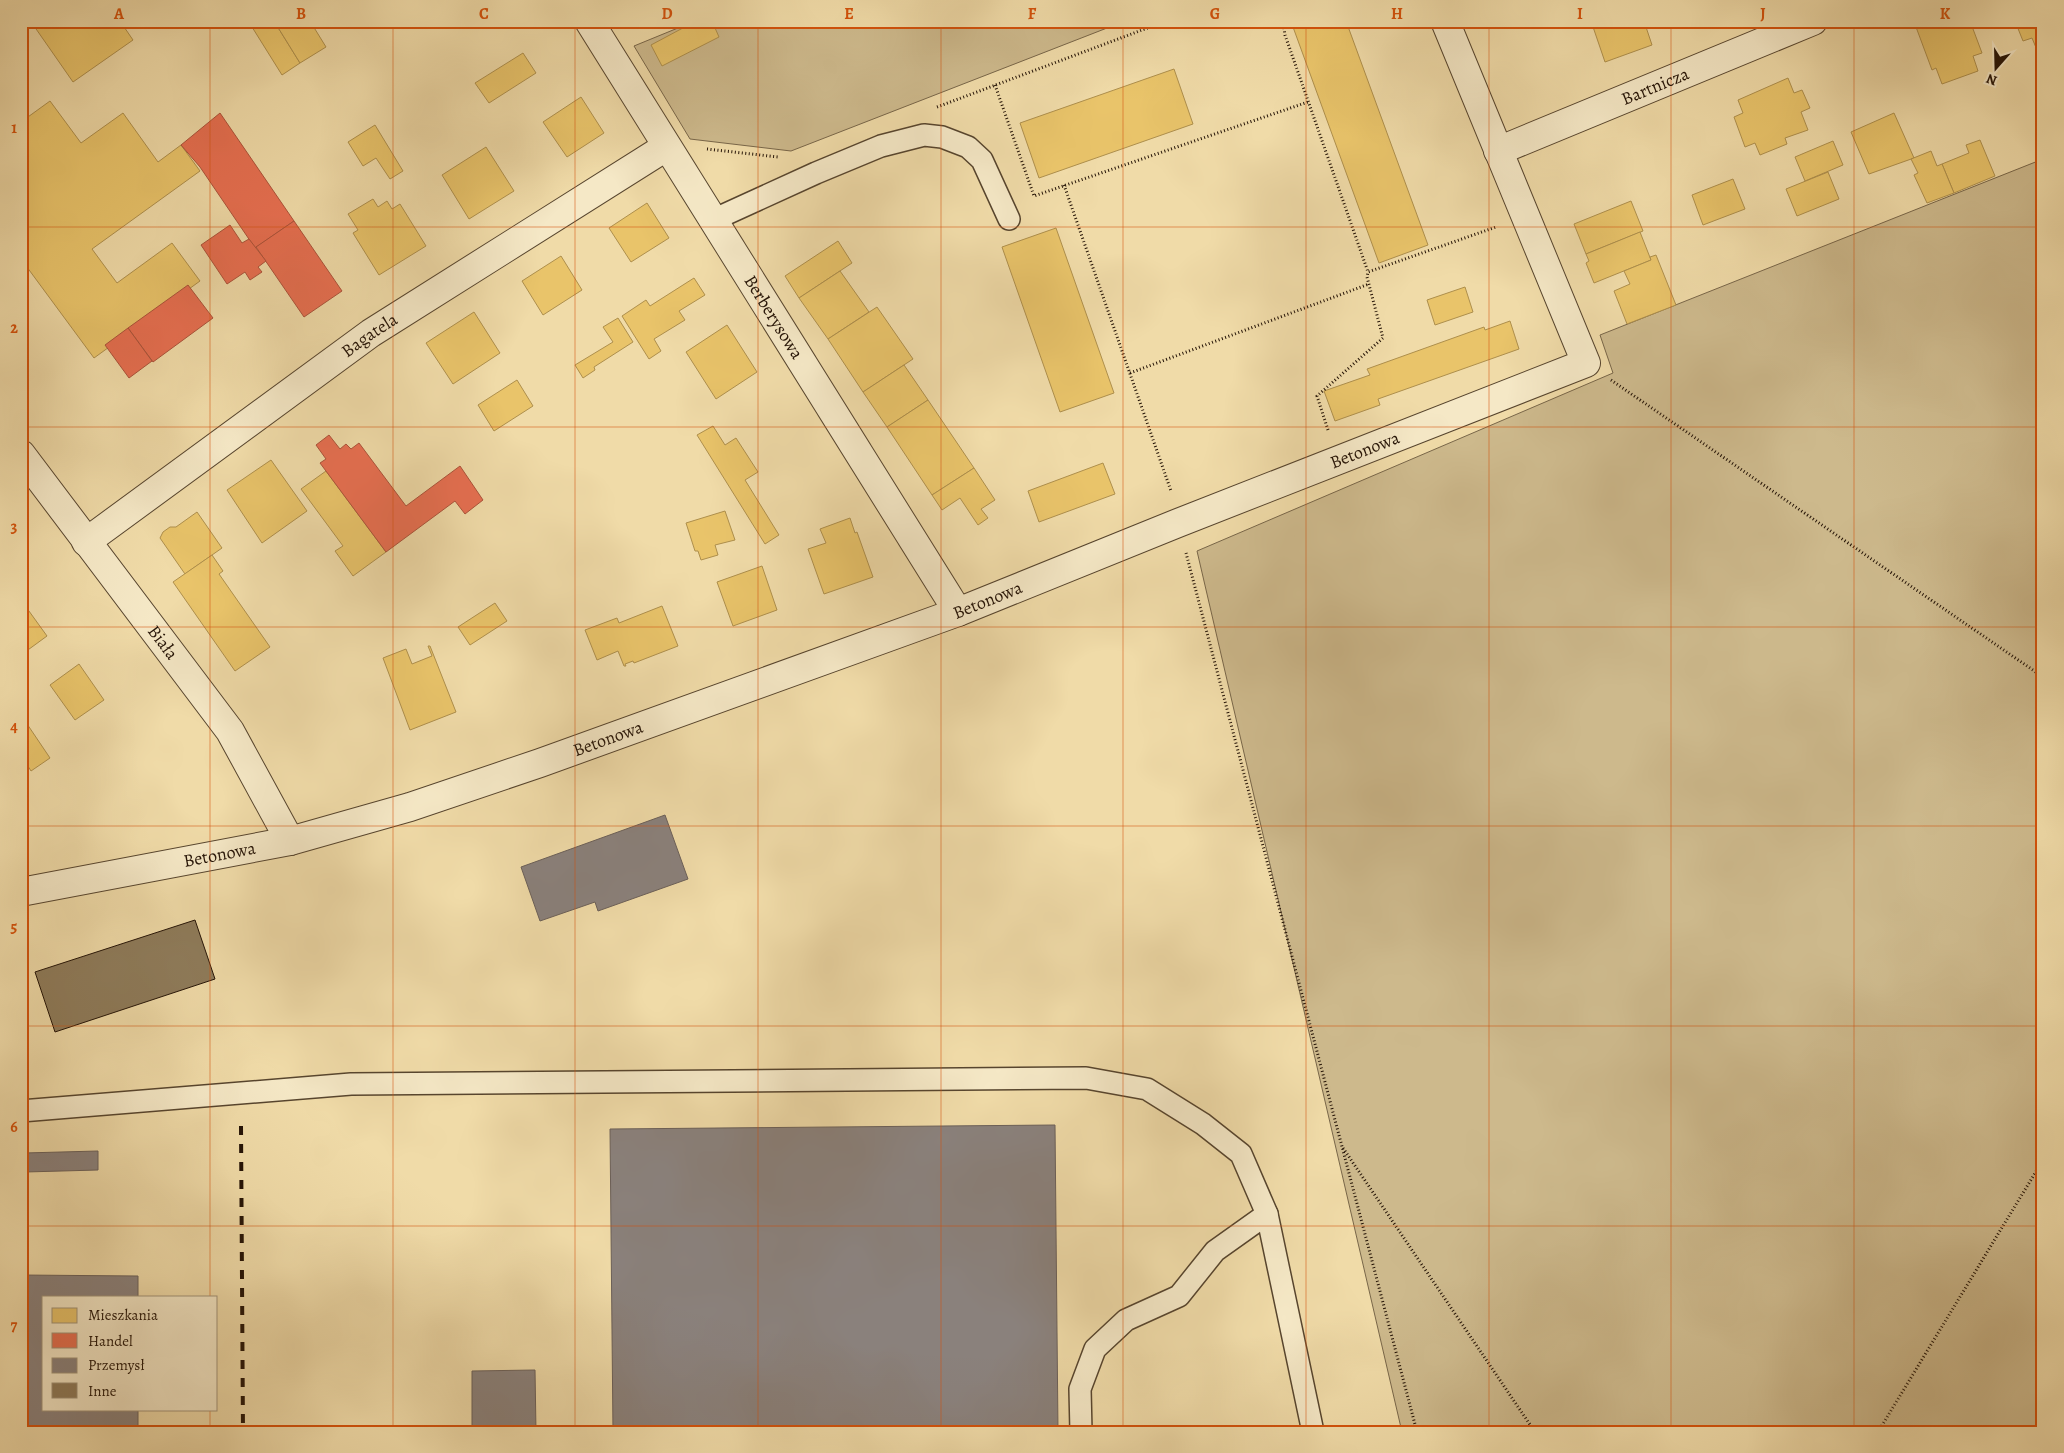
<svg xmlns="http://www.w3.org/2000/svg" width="2064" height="1453" font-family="Alegreya,serif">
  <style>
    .green { fill: #cdb98c; stroke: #786649 }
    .homes { fill: #e9c46a; stroke: #ae8f4c }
    .shops { fill: #e76f51; stroke: #ac533a }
    .industry { fill: #8a817c; stroke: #6b6059 }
    .building { fill: #8e7b5a; stroke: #241306 }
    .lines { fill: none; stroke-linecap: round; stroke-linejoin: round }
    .lane-casing { stroke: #57452e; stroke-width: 24 }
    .street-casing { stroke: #57452e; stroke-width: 30 }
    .path { stroke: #241306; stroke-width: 3; stroke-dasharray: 1 2.5; stroke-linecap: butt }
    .lane { stroke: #f5e8c6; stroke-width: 21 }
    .street { stroke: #f5e8c6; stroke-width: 28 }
    .rail { stroke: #241306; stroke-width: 4; stroke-dasharray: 9 9; stroke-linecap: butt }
    .grid { fill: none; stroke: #d4520b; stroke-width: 1; stroke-opacity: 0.55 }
    .labels { text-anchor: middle; stroke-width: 5; stroke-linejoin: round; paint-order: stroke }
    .street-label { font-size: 18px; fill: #241306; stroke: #f5e8c6 }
    .neatline { fill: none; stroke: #d4520b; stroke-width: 2 }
    .grid-label { font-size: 16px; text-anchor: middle; font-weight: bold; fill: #d4520b }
  </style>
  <rect width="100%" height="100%" fill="#f0dba8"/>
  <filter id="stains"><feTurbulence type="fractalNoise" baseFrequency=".004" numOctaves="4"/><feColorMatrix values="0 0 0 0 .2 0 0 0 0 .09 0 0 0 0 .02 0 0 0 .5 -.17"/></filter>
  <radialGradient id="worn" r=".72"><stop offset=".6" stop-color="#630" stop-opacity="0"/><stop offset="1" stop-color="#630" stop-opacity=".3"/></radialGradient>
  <g class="green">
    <polygon points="695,21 1125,21 791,151 690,139 634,46"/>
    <polygon points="2043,159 2043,1432 1402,1432 1197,551 1613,373 1600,335"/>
  </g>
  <g class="homes">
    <polygon points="41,21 120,21 133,40 73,82 34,26"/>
    <polygon points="261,21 274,21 300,63 282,75 252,27"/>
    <polygon points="274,21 310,21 326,47 300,63"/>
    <polygon points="696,21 712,21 719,37 662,66 651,45"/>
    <polygon points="1308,21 1346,21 1428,245 1379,263 1293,27"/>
    <polygon points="1591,21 1644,21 1652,45 1605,62"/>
    <polygon points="1932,21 1970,21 1982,53 1973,56 1978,71 1942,84 1936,68 1932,70 1916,27"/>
    <polygon points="2015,21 2043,21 2043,48 2037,50 2032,38 2023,41"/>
    <polygon points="523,53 536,73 489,103 475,83"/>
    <polygon points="1174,69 1193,124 1039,178 1020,123"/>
    <polygon points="1788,78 1794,93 1802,90 1810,108 1801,112 1808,130 1785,138 1787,144 1760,155 1755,143 1745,147 1734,117 1743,113 1738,100"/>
    <polygon points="581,97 604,133 567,157 543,122"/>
    <polygon points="50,101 81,143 123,113 158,162 181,145 200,171 92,249 117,283 172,243 200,281 94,358 21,259 21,122"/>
    <polygon points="1894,113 1914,158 1869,174 1851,132"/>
    <polygon points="375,125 403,171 390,179 376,158 363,166 348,142"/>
    <polygon points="1980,140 1995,176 1954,193 1942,164 1969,153 1966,145"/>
    <polygon points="1833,141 1843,165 1805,181 1795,157"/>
    <polygon points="486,147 514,191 469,219 442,175"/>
    <polygon points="1931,151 1937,166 1942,164 1954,193 1927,203 1914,175 1918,173 1911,159"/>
    <polygon points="1828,172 1839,199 1797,216 1786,189"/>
    <polygon points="1733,179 1745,209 1703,225 1692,195"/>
    <polygon points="373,199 378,207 387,201 392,209 400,204 426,246 379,275 353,233 358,230 348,214"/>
    <polygon points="1631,201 1643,231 1586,254 1574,224"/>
    <polygon points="647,203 669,238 631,262 609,228"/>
    <polygon points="1056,228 1114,393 1060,412 1002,247"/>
    <polygon points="1640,232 1651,260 1594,283 1586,263 1589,261 1586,254"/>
    <polygon points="838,241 852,263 799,298 785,276"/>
    <polygon points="1656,255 1676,305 1627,324 1614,291 1630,284 1624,271 1651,260 1650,257"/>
    <polygon points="561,256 582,290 543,315 522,281"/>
    <polygon points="840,271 869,312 828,339 799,298"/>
    <polygon points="694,278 705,295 679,311 685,320 654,339 661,351 649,359 622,316 646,300 650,306"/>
    <polygon points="1465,287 1473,312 1435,325 1427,300"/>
    <polygon points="877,307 913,359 863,392 828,339"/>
    <polygon points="474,312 500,353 453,384 426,343"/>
    <polygon points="618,318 633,342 594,367 595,370 583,378 575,365 613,342 603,327"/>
    <polygon points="1510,321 1519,349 1378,399 1380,405 1335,421 1324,391 1370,375 1367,369 1484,327 1485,330"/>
    <polygon points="727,325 757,372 716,399 686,352"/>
    <polygon points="904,365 928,400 887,427 863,392"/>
    <polygon points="517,380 533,406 494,431 478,405"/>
    <polygon points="928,400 974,468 932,495 887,427"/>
    <polygon points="713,426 725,445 736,438 758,472 745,480 779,535 765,544 697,435"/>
    <polygon points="271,460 307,511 262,543 227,490"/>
    <polygon points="1103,463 1115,494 1039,522 1028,491"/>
    <polygon points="974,468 995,500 981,509 988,518 978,525 960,498 942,510 932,495"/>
    <polygon points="326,471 386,552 353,576 335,551 343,546 301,489"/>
    <polygon points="725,511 735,540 715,545 718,555 701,560 698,551 695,551 686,523"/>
    <polygon points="197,512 222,548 185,574 160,538 163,532 170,527 176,527"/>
    <polygon points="850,518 855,533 857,532 873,577 824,594 808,549 826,543 820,529"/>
    <polygon points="212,555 223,571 219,574 270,647 235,671 173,582"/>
    <polygon points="762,566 777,610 733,626 717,582"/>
    <polygon points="21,600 47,636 21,655"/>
    <polygon points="495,603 507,621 470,645 458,627"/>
    <polygon points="662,606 678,646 634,663 633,661 625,664 626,666 624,666 618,651 597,660 585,630 617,618 619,623"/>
    <polygon points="428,646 430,646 456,712 410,730 383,658 406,649 412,664 432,656"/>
    <polygon points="79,664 104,700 75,720 50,685"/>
    <polygon points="21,715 50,758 31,771 21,755"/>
  </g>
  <g class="shops">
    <polygon points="220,113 294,221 255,248 200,167 181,145"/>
    <polygon points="294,221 342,291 304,317 256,247"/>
    <polygon points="230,225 242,243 249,239 266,261 258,267 262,272 250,280 245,272 227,284 201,245"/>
    <polygon points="188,285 213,318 153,362 128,328"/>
    <polygon points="128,328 152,361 129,378 105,345"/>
    <polygon points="329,435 340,449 346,444 351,449 359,443 406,506 460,466 483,500 465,514 455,501 386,552 320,463 326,459 316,445"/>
  </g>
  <g class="industry">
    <polygon points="665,815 688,879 598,911 595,902 540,921 521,867"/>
    <polygon points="1055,1125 1058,1432 613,1432 610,1129"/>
    <polygon points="98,1151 98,1170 25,1172 24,1153"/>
    <polygon points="21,1275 138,1276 138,1297 44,1297 44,1409 138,1409 138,1432 21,1432"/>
    <polygon points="535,1370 536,1432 472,1432 472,1371"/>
  </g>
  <polygon class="building" points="195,920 215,979 55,1032 35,972"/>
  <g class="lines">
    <g class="lane-casing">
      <g id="lane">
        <polyline points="713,220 816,173 881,146 924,135 942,137 968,147 982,160 1009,219"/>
        <polyline points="21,1111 351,1084 1086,1078 1147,1089 1203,1124 1241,1154 1267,1214 1313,1432"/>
        <polyline points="1081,1432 1080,1389 1095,1349 1126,1320 1179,1296 1215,1251 1267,1214"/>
      </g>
    </g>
    <g class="street-casing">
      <g id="street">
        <path id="s1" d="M589,21L958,612"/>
        <path id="s2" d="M1498,151L1813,21"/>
        <path id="s3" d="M21,454L230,731L290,841"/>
        <path id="s4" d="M86,542L371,333L666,147"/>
        <path id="s5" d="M21,892L290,841L410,807L540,763L958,612L1178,523L1586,363L1445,21"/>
      </g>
    </g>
    <g class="path">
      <polyline points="1283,21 1285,35 1368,272 1496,227"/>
      <polyline points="995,85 1034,196 1308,102"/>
      <polyline points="937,107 1166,21"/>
      <polyline points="707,149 778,157"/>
      <polyline points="1064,185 1171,491"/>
      <polyline points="1130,373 1369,284"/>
      <polyline points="1611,380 2043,677"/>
      <polyline points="1328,430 1317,396 1383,338 1367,277 1368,272"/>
      <polyline points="1186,553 1417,1432"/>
      <polyline points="1343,1148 1535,1432"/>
      <polyline points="1878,1432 2043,1160"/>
    </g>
    <use href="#lane" class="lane"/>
    <use href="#street" class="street"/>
    <polyline class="rail" points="241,1126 243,1432"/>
  </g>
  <path class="grid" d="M210,21V1297M393,21V1432M575,21V1432M758,21V1432M941,21V1432M1123,21V1432M1306,21V1432M1489,21V1432M1671,21V1432M1854,21V1432M21,227H2043M21,427H2043M21,627H2043M21,826H2043M21,1026H2043M21,1226H2043M210,1409V1432"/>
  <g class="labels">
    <g class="street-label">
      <text dy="6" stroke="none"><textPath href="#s2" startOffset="170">Bartnicza</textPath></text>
      <text dy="6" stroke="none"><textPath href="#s1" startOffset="349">Berberysowa</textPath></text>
      <text dy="6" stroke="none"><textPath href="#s4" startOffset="351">Bagatela</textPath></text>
      <text dy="6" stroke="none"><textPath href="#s5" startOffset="1418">Betonowa</textPath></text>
      <text dy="6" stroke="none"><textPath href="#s5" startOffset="1012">Betonowa</textPath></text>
      <text dy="6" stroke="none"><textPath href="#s3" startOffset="236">Biała</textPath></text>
      <text dy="6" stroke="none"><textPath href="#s5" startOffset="608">Betonowa</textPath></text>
      <text dy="6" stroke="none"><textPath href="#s5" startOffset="202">Betonowa</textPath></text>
    </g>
  </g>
  <rect width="2064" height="1453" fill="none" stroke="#f0dba8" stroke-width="55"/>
  <rect x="42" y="1296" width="175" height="115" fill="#f5e8c6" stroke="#a19379"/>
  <rect x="52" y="1308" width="25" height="15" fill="#e9c46a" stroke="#a19379"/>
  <text x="88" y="1320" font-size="15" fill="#241306">Mieszkania</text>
  <rect x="52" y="1333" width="25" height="15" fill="#e76f51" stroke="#a19379"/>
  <text x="88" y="1346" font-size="15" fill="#241306">Handel</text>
  <rect x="52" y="1358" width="25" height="15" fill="#8a817c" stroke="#a19379"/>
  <text x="88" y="1370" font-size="15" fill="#241306">Przemysł</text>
  <rect x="52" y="1383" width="25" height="15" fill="#8e7b5a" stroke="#a19379"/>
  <text x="88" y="1396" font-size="15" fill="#241306">Inne</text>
  <g transform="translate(1996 68) rotate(200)" stroke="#f5e8c6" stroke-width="4" paint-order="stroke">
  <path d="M0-4L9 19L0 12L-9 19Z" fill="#241306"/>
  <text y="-8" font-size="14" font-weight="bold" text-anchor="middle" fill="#241306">N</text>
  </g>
  <rect x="28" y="28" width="2008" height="1398" class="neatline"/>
  <g class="grid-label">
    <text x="119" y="19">A</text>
    <text x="301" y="19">B</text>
    <text x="484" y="19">C</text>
    <text x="667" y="19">D</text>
    <text x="849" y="19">E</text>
    <text x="1032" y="19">F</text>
    <text x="1215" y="19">G</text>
    <text x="1397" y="19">H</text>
    <text x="1580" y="19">I</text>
    <text x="1763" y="19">J</text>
    <text x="1945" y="19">K</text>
    <text x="14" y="133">1</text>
    <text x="14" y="333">2</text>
    <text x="14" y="532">3</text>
    <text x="14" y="732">4</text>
    <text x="14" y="932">5</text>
    <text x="14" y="1132">6</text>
    <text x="14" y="1331">7</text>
  </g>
  <rect width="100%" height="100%" filter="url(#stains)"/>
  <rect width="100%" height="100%" fill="url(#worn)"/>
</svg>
